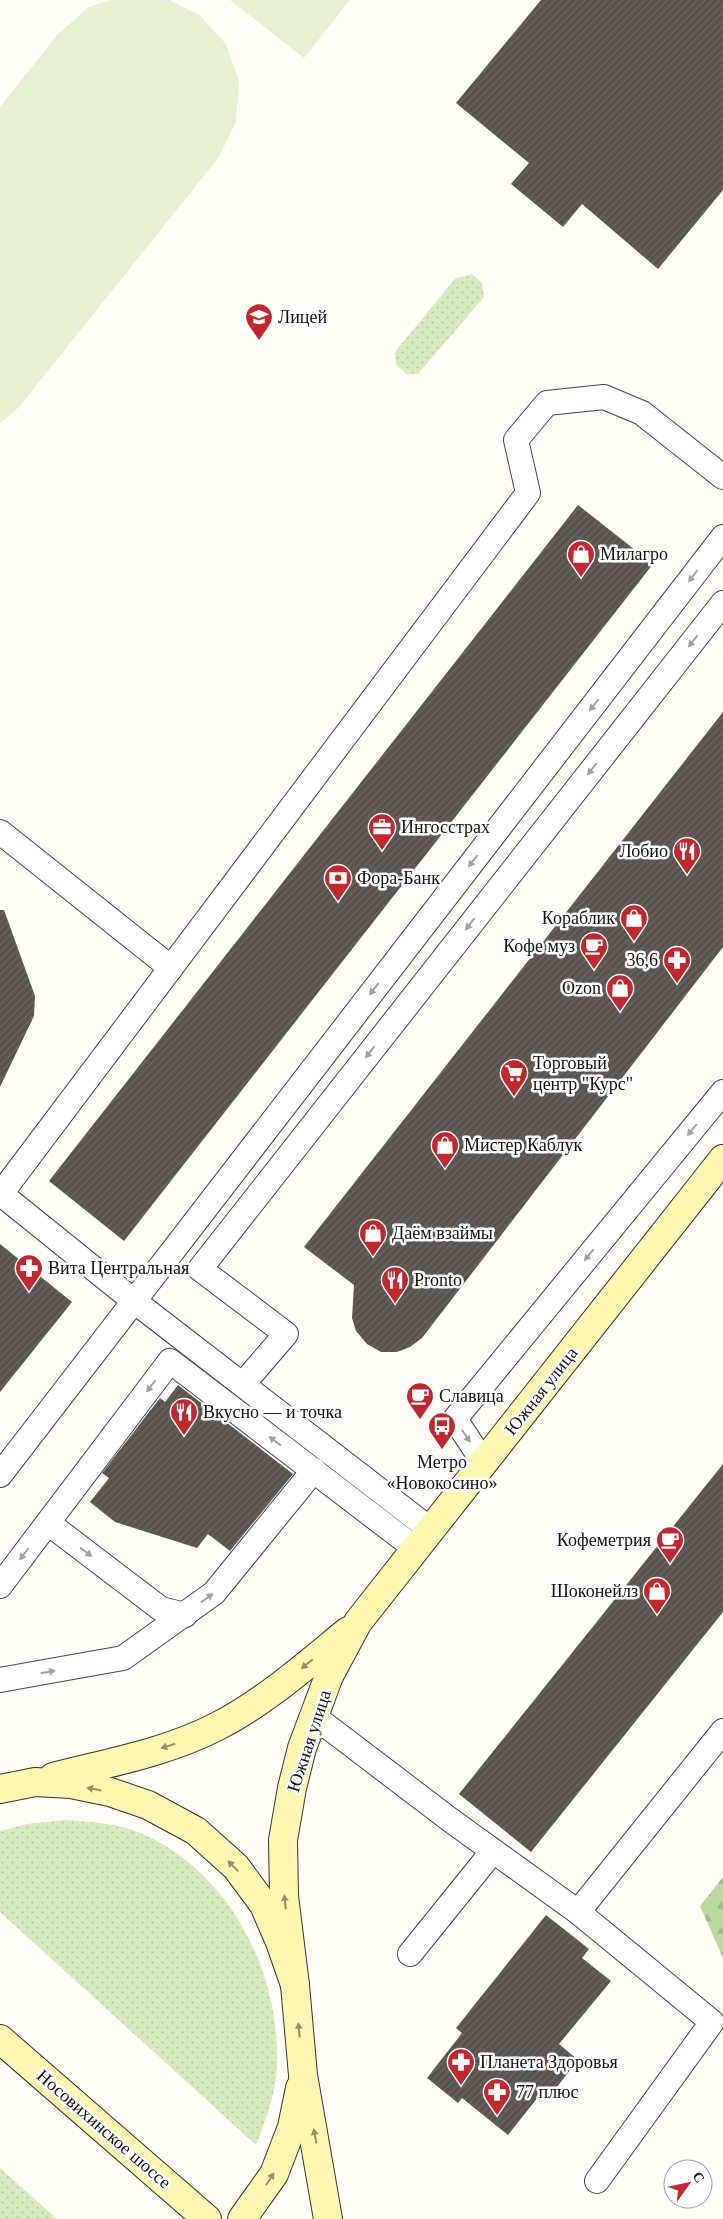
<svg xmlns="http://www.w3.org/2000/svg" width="723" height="2219" font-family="'Times New Roman',serif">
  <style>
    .grass { fill: url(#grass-dots) }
    .forest { fill: url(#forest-firs) }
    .pitch { fill: #e6f2cf }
    .building { fill: url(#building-hatch) }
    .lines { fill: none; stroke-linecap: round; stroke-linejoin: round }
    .lane-casing { stroke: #444; stroke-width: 26 }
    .secondary-casing { stroke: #333; stroke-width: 30 }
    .lane { stroke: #fff; stroke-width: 24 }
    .secondary { stroke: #fff6b0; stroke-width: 28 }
    .oneway { fill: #a0a0a0 }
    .oneway2 { fill: #948f68 }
    .labels { text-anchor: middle; stroke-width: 5; stroke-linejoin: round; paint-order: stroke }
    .poi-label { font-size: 18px; fill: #111; stroke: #fff; text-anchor: start }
    .street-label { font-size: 18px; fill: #111; stroke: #fff }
  </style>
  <defs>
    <pattern id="grass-dots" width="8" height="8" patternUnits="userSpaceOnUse" patternTransform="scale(1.25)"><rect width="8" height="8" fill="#d5ebbd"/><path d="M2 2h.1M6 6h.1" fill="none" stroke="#b6c8a1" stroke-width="1.8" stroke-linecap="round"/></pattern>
    <pattern id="forest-firs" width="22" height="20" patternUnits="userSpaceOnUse" patternTransform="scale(1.25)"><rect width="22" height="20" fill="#b9dc9c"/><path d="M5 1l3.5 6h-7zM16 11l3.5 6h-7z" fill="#9ebc85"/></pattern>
    <pattern id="building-hatch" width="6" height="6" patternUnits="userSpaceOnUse" patternTransform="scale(1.25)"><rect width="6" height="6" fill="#5a524d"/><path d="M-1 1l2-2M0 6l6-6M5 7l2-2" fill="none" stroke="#6d6662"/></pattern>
  </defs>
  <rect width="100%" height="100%" fill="#fffdf5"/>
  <g class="grass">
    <polygon points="472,274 482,283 484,297 418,374 407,374 396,365 395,352 455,279"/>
    <path d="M65,1820C91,1822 118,1823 143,1834C230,1873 280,1971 277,2065C276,2093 266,2120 256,2145L0,1912V1831L27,1824Z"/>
    <polygon points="0,2168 57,2219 0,2219"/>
  </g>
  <polygon class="forest" points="723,1877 723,1958 700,1906"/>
  <g class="pitch">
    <polygon points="110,0 169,0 199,15 226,44 239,82 236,122 219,157 19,407 0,423 0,107 58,34 89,7"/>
    <polygon points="230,0 350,0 304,58"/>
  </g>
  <g class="building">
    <polygon points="541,0 723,0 723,190 658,269 582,204 563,227 511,184 529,163 456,103"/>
    <polygon points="578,505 653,564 124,1241 49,1181"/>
    <polygon points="723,712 723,947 422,1338 410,1347 397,1352 381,1352 367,1344 356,1331 352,1318 354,1285 304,1247"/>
    <polygon points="0,910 4,910 35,996 34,1016 0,1087"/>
    <polygon points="0,1244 72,1302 0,1392"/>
    <polygon points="178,1385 293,1474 230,1551 208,1534 197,1548 115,1522 90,1502 109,1478 102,1473 160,1398 165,1402"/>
    <polygon points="723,1464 723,1612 531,1852 459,1794"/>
    <polygon points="546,1915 589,1949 582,1958 611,1981 559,2044 578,2060 553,2092 546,2087 508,2135 462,2098 458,2103 427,2078 462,2033 456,2028"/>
  </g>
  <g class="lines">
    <g class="lane-casing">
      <g id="lane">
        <polyline points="0,832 171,968"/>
        <polyline points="1,1194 134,1301 431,1530"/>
        <polyline points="0,1195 528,493 516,440 547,403 604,397 642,413 723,477"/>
        <polyline points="243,1384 286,1334 200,1269 723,603"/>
        <polyline points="484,1463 455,1419 723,1092"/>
        <polyline points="0,1475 723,537"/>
        <polyline points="48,1523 161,1609 185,1615"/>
        <polyline points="0,1586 170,1361 416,1549"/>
        <polyline points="0,1680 123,1658 214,1593 314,1470"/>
        <polyline points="315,1717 449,1819 578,1912 712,2022 597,2181"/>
        <polyline points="578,1912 723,1731"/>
        <polyline points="410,1954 493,1851"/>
      </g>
    </g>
    <g class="secondary-casing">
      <g id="secondary">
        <path d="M53,1777C107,1763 165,1753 216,1727C265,1702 305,1666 348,1631"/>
        <polyline points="0,1789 35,1782 71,1784 110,1792 148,1805 196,1831 236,1867 264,1905 280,1942 295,1985 303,2075 328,2219"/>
        <polyline points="295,1985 284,1896 283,1840 292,1788 302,1748 329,1676 358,1622 723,1159"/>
        <polyline points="0,2039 207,2219"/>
        <polyline points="242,2219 274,2174 292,2127 300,2088"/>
      </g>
    </g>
    <use href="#lane" class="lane"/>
    <use href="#secondary" class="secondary"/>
  </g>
  <defs><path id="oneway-solid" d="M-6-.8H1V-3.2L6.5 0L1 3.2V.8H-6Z" transform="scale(1.25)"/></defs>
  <g class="oneway">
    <use href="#oneway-solid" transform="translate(693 576) rotate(127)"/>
    <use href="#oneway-solid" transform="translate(693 641) rotate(128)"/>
    <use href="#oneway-solid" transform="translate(594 705) rotate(128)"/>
    <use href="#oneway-solid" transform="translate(592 769) rotate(128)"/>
    <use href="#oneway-solid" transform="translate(473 861) rotate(128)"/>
    <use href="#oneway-solid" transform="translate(470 924) rotate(128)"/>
    <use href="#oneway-solid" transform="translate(374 989) rotate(128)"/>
    <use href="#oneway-solid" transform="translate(370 1052) rotate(128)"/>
    <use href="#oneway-solid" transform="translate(692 1130) rotate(129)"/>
    <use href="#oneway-solid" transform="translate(589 1255) rotate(129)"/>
    <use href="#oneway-solid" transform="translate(151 1386) rotate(127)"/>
    <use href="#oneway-solid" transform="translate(466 1436) rotate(57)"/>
    <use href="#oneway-solid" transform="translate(275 1441) rotate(-143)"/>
    <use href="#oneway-solid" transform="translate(86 1552) rotate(37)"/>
    <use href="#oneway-solid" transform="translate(24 1554) rotate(127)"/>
    <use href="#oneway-solid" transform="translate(207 1598) rotate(-36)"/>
    <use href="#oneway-solid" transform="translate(48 1672) rotate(-10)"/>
  </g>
  <g class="oneway2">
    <use href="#oneway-solid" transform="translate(307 1664) rotate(140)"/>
    <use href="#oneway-solid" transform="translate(168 1746) rotate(162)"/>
    <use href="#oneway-solid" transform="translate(94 1789) rotate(-169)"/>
    <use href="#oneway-solid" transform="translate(233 1866) rotate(-134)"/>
    <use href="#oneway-solid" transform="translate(285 1902) rotate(-96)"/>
    <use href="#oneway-solid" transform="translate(299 2030) rotate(-95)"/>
    <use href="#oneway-solid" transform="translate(315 2136) rotate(-101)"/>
    <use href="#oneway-solid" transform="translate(270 2179) rotate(-57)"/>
  </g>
  <defs>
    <g id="school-pin" transform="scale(1.4375)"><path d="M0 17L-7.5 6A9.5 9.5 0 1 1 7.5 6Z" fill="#c4262e" stroke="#fff"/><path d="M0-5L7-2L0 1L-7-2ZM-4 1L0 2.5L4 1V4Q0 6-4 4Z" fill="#fff"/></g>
    <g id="shop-pin" transform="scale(1.4375)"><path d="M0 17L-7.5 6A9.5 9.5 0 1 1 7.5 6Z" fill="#c4262e" stroke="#fff"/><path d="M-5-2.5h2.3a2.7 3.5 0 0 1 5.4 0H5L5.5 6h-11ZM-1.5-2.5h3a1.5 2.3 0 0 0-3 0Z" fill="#fff"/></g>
    <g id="office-pin" transform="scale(1.4375)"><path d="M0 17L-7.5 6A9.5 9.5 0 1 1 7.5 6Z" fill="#c4262e" stroke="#fff"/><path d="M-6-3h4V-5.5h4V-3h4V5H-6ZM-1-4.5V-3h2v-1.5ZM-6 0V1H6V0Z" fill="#fff"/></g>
    <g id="restaurant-pin" transform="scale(1.4375)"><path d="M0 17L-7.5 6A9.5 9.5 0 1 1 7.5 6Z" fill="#c4262e" stroke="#fff"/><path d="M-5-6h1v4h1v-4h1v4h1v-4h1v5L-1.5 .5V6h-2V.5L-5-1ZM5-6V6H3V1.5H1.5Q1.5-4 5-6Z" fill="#fff"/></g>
    <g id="bank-pin" transform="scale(1.4375)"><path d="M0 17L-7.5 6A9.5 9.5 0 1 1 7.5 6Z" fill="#c4262e" stroke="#fff"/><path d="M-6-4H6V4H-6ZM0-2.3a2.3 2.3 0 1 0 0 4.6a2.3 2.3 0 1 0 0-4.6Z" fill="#fff"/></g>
    <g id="cafe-pin" transform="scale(1.4375)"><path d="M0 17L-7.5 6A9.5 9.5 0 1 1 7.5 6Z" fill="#c4262e" stroke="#fff"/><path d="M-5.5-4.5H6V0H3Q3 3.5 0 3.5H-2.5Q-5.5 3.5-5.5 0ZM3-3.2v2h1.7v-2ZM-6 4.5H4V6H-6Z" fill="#fff"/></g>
    <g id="pharmacy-pin" transform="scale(1.4375)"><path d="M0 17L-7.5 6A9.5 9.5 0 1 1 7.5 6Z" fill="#c4262e" stroke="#fff"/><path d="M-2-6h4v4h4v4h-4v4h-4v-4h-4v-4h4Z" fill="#fff"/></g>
    <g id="supermarket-pin" transform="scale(1.4375)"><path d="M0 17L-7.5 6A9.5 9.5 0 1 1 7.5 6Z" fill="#c4262e" stroke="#fff"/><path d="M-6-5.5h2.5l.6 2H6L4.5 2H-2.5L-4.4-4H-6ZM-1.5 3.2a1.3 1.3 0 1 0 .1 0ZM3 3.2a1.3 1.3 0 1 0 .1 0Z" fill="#fff"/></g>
    <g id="bus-pin" transform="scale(1.4375)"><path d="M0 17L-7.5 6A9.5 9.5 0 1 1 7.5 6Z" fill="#c4262e" stroke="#fff"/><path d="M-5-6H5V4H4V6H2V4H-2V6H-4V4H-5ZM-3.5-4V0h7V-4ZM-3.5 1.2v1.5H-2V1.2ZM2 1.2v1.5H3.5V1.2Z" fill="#fff"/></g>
  </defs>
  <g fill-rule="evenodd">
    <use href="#school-pin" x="259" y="317"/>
    <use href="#shop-pin" x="581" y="554"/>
    <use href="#office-pin" x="382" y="827"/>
    <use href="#restaurant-pin" x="687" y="851"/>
    <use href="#bank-pin" x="338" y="878"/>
    <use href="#shop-pin" x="634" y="918"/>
    <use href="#cafe-pin" x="594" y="946"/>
    <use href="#pharmacy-pin" x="677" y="960"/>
    <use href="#shop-pin" x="620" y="988"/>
    <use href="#supermarket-pin" x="514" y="1073"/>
    <use href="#shop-pin" x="445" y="1145"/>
    <use href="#shop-pin" x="373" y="1233"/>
    <use href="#pharmacy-pin" x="29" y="1268"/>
    <use href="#restaurant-pin" x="395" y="1280"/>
    <use href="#cafe-pin" x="420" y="1396"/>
    <use href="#restaurant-pin" x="184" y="1412"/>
    <use href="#bus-pin" x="442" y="1426"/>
    <use href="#cafe-pin" x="670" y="1540"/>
    <use href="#shop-pin" x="657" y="1591"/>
    <use href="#pharmacy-pin" x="461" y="2062"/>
    <use href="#pharmacy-pin" x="497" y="2092"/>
  </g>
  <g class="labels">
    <g class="poi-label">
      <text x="278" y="323">Лицей</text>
      <text x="600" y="560">Милагро</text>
      <text x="401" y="833">Ингосстрах</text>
      <text x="668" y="857" text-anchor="end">Лобио</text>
      <text x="357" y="884">Фора-Банк</text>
      <text x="615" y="924" text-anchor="end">Кораблик</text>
      <text x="575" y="952" text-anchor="end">Кофе муз</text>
      <text x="658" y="966" text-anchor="end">36,6</text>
      <text x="601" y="994" text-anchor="end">Ozon</text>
      <text x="533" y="1069">Торговый<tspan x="533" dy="21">центр "Курс"</tspan></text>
      <text x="464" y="1151">Мистер Каблук</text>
      <text x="392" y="1239">Даём взаймы</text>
      <text x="48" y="1274">Вита Центральная</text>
      <text x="414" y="1286">Pronto</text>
      <text x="439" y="1402">Славица</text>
      <text x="203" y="1418">Вкусно — и точка</text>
      <text x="442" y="1468" text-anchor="middle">Метро<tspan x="442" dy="21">«Новокосино»</tspan></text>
      <text x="651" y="1546" text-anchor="end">Кофеметрия</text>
      <text x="638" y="1597" text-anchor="end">Шоконейлз</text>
      <text x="480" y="2068">Планета Здоровья</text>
      <text x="516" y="2098">77 плюс</text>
    </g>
    <g class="street-label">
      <text transform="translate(541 1391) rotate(-52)" y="6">Южная улица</text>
      <text transform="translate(309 1741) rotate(-72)" y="6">Южная улица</text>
      <text transform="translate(104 2129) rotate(41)" y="6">Носовихинское шоссе</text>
    </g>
  </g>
  <g transform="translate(688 2184) rotate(57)"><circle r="24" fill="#ffffff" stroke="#a0a0a0"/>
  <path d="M0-4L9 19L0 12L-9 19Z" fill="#c4262e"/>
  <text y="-8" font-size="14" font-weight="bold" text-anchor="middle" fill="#111111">С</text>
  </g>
</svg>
